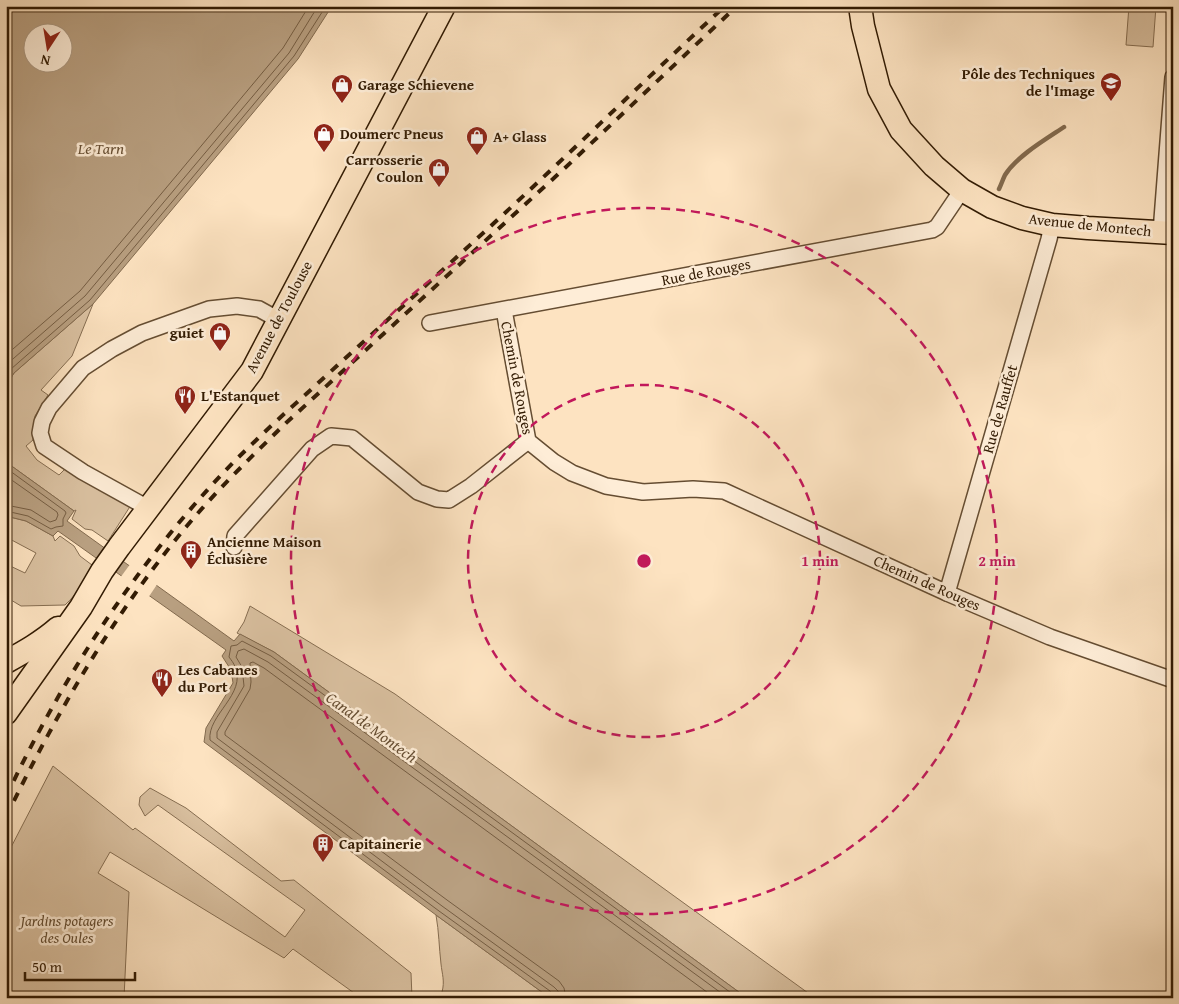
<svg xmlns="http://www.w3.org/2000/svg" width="1179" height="1004" font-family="'Gentium Book Plus',serif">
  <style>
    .green { fill: #dac1a1; stroke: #866e52 }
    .water { fill: #b89f80; stroke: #826a4e; fill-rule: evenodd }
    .pier { fill: #fde3c1 }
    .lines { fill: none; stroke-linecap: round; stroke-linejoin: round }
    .shore { stroke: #755d42; stroke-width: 1 }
    .stream { stroke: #826a4e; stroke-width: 4.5 }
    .minor-casing { stroke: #654d32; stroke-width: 18 }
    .primary-casing { stroke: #321b03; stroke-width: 25 }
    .minor { stroke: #feedd7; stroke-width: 15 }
    .primary { stroke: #fde3c1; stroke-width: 22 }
    .rail { stroke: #321b03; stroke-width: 4; stroke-dasharray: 9 9; stroke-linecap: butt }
    .ring { fill: none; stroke: #c2185b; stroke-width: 2.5; stroke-dasharray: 9 6 }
    .labels { text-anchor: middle; stroke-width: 5; stroke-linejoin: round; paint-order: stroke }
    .poi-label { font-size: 15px; font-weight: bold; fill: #321b03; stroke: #feedd7; text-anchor: start }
    .street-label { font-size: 15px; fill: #321b03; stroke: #feedd7 }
    .park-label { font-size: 15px; font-style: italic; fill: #644d32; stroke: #feedd7 }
    .water-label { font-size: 16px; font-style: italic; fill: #685035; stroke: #feedd7 }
    .centre { fill: #c2185b; stroke: #feedd7; stroke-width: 2.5 }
    .ring-label { font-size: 15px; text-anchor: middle; font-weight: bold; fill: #c2185b; stroke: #feedd7; stroke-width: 5; stroke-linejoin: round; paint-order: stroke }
  </style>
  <rect width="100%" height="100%" fill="#fde3c1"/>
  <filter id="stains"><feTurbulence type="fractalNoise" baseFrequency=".004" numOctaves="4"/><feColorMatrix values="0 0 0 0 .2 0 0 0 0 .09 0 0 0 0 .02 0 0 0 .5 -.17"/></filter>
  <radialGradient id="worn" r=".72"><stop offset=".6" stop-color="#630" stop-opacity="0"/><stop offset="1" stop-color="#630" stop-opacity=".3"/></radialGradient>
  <g class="green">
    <polygon points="1129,6 1156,6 1153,47 1126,45"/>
    <polygon points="93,304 72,356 41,390 48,395 35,416 33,440 26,446 37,460 59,475 68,466 131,505 108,541 92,530 85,529 72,519 76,510 74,511 6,462 6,386 14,373"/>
    <path d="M6,516L26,521L53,536L55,541L60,536L74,546L80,556L92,565C86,580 77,594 65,605L21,606L6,597V564L25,573L36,553L6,537Z"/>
    <polygon points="250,606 395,694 815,998 747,998 274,652 237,633 244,622"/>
    <polygon points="53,766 133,830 135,828 285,937 305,910 158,805 145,816 139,805 140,797 150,788 186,808 281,881 294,880 411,973 412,998 361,998 293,949 284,958 110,852 98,873 129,892 124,998 6,998 6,857"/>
    <path d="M436,915L550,998H448L442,992C445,981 442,974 441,964C439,947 439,932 436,915Z"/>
  </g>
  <g class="water">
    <path d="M6,6H332L298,59L93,304L14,373L6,386ZM32,32H62V62H32Z"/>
    <polygon points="6,462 74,511 67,521 234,641 240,634 274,652 747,998 550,998 436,915 204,742 206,728 233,683 231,670 222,656 226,650 58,531 53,536 26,521 6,516"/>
  </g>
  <polygon class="pier" points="131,563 158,583 148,598 120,578"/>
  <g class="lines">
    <g class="shore">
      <polyline points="6,355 80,291 283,48 309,6"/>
      <polyline points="6,365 85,296 289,53 318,6"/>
      <polyline points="6,376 11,369 90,300 294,56 326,6"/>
      <polyline points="6,468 65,511 66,513 63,519 63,526 56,527 51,529 28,516 6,511"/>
      <polyline points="6,476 57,512 58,515 56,520 50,522 31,510 6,505"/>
      <path d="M552,998V994L550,991L439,911L210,740C207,715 247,694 235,667C234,663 231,660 229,657L231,646L237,645L242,641L271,656L738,998"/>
      <polyline points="559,998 558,991 554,987 442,906 217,738 217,732 244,686 242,667 236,657 238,651 244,649 268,662 728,998"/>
      <polyline points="566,998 564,988 559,981 447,900 225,735 225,732 250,689 251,682 250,663 253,662 264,668 715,998"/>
    </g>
    <path class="stream" d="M999,189C1001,185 1003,179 1005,175C1017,156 1046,139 1064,127"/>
    <g class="minor-casing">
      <g id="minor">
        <polyline points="1161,232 1173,77"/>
        <polyline points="504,310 528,441 554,462 572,473 606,486 643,492 693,489 724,491 947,593 1050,637 1173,680"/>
        <polyline points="430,323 932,230 937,227 962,190"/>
        <polyline points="148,508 83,472 44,446 40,433 42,422 49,408 83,368 112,349 142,333 209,309 237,306 259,309 279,320"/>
        <polyline points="234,547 235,536 312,449 331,436 352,438 418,492 437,499 449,500 471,486 528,441"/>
        <polyline points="947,593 1049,239 1052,225"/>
      </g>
    </g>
    <g class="primary-casing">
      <g id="primary">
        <polyline points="860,6 863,26 879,89 901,130 934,166 962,190 992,207 1022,218 1052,225 1088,228 1173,233"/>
        <path d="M6,662C24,652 42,642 58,628"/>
        <polyline points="6,713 81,607 102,571 119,547 252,371 444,6"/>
      </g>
    </g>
    <use href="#minor" class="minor"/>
    <use href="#primary" class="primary"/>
    <g class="rail">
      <path d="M6,797C61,680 133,569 222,474C248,447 276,421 304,396C356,348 408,302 460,254C550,173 636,88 725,6"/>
      <path d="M6,817C56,714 113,615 186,527C217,490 252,456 286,423L566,167L737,6"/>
    </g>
  </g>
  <g class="ring">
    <circle cx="644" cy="561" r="176"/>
    <circle cx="644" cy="561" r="353"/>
  </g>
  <defs>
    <g id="university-pin" transform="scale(1.125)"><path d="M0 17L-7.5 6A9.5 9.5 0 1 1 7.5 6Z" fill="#8f2418" stroke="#feedd7"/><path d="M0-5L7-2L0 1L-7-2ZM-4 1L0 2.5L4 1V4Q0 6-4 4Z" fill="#fff"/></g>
    <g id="shop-pin" transform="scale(1.125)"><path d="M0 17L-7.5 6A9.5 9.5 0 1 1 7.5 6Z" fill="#8f2418" stroke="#feedd7"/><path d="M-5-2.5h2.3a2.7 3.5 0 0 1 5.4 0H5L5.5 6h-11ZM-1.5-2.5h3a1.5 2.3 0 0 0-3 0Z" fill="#fff"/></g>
    <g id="restaurant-pin" transform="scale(1.125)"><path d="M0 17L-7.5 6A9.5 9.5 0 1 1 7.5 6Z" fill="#8f2418" stroke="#feedd7"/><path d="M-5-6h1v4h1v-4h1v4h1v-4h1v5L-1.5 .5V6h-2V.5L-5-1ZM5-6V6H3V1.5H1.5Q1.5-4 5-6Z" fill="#fff"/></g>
    <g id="building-pin" transform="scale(1.125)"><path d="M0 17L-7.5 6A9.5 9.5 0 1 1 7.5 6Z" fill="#8f2418" stroke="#feedd7"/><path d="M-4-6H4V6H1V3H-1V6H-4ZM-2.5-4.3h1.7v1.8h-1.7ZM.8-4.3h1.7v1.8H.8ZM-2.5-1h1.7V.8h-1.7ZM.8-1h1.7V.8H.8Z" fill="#fff"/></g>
  </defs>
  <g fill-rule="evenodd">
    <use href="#university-pin" x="1111" y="83"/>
    <use href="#shop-pin" x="342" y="85"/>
    <use href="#shop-pin" x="324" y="134"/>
    <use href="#shop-pin" x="477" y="137"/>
    <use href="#shop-pin" x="439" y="169"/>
    <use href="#shop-pin" x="220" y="333"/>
    <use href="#restaurant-pin" x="185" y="396"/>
    <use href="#building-pin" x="191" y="551"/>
    <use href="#restaurant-pin" x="162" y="679"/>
    <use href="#building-pin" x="323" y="844"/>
  </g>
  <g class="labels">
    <g class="poi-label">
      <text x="1095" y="79" text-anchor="end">Pôle des Techniques<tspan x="1095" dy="17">de l'Image</tspan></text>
      <text x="358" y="90">Garage Schievene</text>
      <text x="340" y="139">Doumerc Pneus</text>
      <text x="493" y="142">A+ Glass</text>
      <text x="423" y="165" text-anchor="end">Carrosserie<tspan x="423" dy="17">Coulon</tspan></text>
      <text x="204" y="338" text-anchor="end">guiet</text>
      <text x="201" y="401">L'Estanquet</text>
      <text x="207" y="547">Ancienne Maison<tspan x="207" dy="17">Éclusière</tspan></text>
      <text x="178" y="675">Les Cabanes<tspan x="178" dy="17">du Port</tspan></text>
      <text x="339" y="849">Capitainerie</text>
    </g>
    <g class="street-label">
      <text transform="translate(1090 225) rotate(6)" y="5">Avenue de Montech</text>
      <text transform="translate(706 272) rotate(-11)" y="5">Rue de Rouges</text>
      <text transform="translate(279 317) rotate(-62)" y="5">Avenue de Toulouse</text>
      <text transform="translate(517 378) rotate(79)" y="5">Chemin de Rouges</text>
      <text transform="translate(1000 409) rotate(-74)" y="5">Rue de Rauffet</text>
      <text transform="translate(927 583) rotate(24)" y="5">Chemin de Rouges</text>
    </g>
    <g class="park-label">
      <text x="67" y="926">Jardins potagers<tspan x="67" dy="17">des Oules</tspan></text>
    </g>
    <g class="water-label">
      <text x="101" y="154">Le Tarn</text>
      <text transform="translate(372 727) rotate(36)" y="6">Canal de Montech</text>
    </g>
  </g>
  <circle cx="644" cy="561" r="8" class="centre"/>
  <g class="ring-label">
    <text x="820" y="566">1 min</text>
    <text x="997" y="566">2 min</text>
  </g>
  <rect width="1179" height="1004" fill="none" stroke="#fde3c1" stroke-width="25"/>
  <rect x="8" y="8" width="1164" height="989" fill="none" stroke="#321b03" stroke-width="2.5"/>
  <rect x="12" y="12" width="1154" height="979" fill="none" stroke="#321b03"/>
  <g transform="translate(48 48) rotate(192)"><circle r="24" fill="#feedd7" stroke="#ac9982"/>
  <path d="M0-4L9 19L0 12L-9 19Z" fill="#8f2418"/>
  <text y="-8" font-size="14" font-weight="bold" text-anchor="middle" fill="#321b03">N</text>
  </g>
  <path d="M25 972v8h110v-8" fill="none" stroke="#321b03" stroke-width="2.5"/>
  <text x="32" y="972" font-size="15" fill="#321b03" stroke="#feedd7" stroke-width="4" paint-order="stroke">50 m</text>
  <rect width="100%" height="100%" filter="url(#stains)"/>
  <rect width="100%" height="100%" fill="url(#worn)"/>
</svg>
